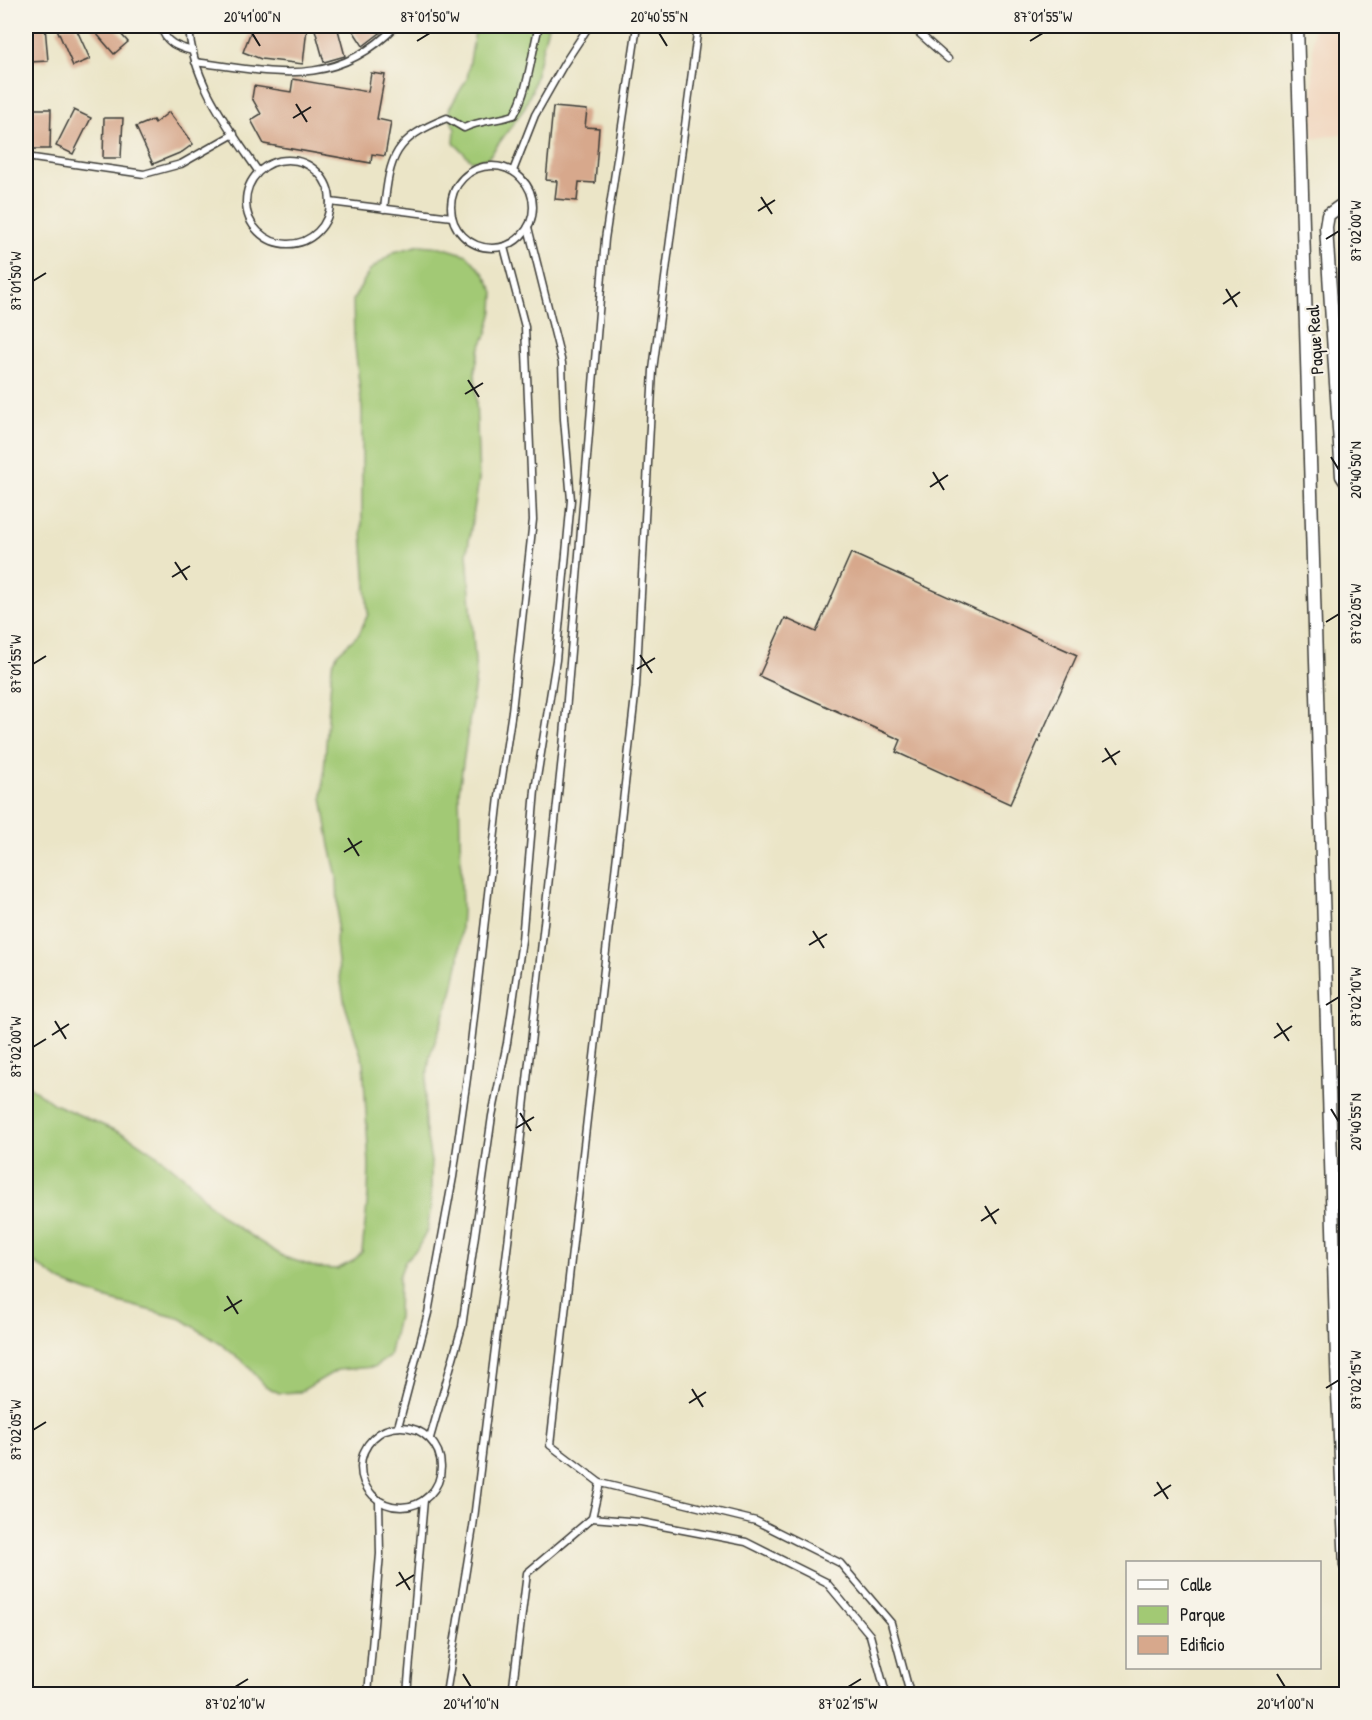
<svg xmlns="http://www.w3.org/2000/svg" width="1372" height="1720" font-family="'Patrick Hand',sans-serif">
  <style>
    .built { fill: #f1d5bd }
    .green { fill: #a2c974; stroke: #5f7248; stroke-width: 1.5 }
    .water { fill: #5fb8dd; stroke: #3e6a7c; stroke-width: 1.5 }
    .building { fill: #d7a88c }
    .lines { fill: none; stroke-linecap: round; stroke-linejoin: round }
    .lane-casing { stroke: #3b3a36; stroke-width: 9 }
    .street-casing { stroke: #3b3a36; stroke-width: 15 }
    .lane { stroke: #fff; stroke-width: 6 }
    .street { stroke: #fff; stroke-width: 12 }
    .ticks { fill: none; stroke: #1c1c1c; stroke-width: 2 }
    .labels { text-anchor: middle; stroke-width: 4.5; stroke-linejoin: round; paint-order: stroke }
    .street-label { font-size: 18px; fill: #1c1c1c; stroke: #f7f3e8 }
    .neatline { fill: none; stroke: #1c1c1c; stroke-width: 2 }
    .ticks-label { font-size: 15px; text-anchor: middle; fill: #1c1c1c }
  </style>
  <rect width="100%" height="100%" fill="#f7f3e8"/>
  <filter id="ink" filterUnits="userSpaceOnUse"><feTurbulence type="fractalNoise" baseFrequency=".0167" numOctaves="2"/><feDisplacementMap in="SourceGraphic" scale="12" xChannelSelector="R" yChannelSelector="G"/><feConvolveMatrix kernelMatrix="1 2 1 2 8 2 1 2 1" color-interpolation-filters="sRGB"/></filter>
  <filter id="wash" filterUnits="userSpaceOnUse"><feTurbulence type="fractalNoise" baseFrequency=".008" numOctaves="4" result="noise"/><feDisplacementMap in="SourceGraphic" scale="24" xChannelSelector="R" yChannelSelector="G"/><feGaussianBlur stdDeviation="1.35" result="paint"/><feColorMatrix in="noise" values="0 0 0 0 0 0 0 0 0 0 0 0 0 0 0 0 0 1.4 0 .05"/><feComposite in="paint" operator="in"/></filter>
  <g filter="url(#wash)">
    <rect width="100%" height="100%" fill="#ebe5c7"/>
    <polygon class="built" points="1313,26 1346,26 1346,133 1313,139"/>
    <g class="green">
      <polygon points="476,26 548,26 532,90 524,109 488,158 472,161 454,143 455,129 452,123 449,109 467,79"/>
      <polygon points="420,245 441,247 467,255 484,274 494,292 493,311 487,333 479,350 475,371 479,480 467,553 476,675 459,791 462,912 459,960 452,993 430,1056 425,1090 425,1126 431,1162 431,1205 427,1231 417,1249 405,1261 399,1277 398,1317 389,1357 374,1367 337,1370 300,1392 279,1393 265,1386 247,1365 222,1345 182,1319 104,1298 62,1282 26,1257 26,1084 54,1104 128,1136 161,1158 188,1180 209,1204 229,1222 284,1257 318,1268 337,1269 353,1261 362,1252 368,1195 369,1165 363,1061 345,1005 339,971 336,943 338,908 337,877 330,846 322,797 332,665 338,653 359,634 368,614 362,532 362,409 354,338 353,300 370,270 394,252"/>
    </g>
    <polygon class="water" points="26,493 31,542 26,561"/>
    <g id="blocks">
      <g class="building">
        <polygon points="27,26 45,26 48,61 30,62"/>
        <polygon points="66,26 75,26 90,59 73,66 57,29"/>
        <polygon points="90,26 114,26 128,42 114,54"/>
        <polygon points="253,26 285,26 307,28 303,64 261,59 243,52"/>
        <polygon points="314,26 337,26 345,56 324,62"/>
        <polygon points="350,26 376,26 380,33 363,46"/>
        <polygon points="371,73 385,75 377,119 391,122 385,156 372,154 371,163 264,144 251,120 261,114 252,98 254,86 291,92 293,79 368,92"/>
        <polygon points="553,107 587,110 585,127 599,128 595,183 579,182 577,201 555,199 557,181 546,180"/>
        <polygon points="33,109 51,109 50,149 31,149"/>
        <polygon points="74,110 91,118 73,154 56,146"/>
        <polygon points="169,112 193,144 182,152 153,164 136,127 153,120 155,123"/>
        <polygon points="104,118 123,118 121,158 103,158"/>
        <polygon points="851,553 1077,655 1010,804 896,752 901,740 759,676 785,618 816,632"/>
      </g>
    </g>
  </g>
  <g filter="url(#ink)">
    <use href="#blocks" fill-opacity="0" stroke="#3b3a36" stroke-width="1.5"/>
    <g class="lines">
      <g class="lane-casing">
        <g id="lane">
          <path d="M161,26C165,43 177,47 193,51"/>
          <path d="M189,26C191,80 229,128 258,171"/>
          <polyline points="911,26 948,59"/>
          <path d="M195,62C274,72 334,90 396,26"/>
          <polyline points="26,157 144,174 181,164 234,134"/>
          <circle cx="288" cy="202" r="42"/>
          <circle cx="492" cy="207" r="41"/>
          <polyline points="513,171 535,115 564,64 589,26"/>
          <polyline points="330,202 452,217"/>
          <path d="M384,209C390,155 394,139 447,118L464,128C480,120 497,121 514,115C529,88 531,55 539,26"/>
          <circle cx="401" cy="1467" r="40"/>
          <polyline points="398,1427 428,1313 453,1177 467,1078 499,797 512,711 533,520 525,327 504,247"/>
          <polyline points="430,1438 462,1327 492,1116 507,1043 522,940 535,790 556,660 571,500 564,419 562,363 528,227"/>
          <polyline points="600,1483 756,1521 840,1563 891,1623 910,1694"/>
          <polyline points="592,1518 641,1522 746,1542 826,1582 870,1635 886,1694"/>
          <polyline points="368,1694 380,1554 379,1501"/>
          <polyline points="407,1694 424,1500"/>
          <polyline points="446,1694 473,1527 520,1145 563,748 605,239 637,26"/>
          <polyline points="512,1694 527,1573 592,1518 600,1483 550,1445 636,687 653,370 698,26"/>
        </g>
      </g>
      <g class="street-casing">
        <g id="street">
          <polyline points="1297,26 1338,1394 1346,1566"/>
          <polyline points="1346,209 1339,207 1328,215 1326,227 1342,476 1346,482"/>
        </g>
      </g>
      <use href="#lane" class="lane"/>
      <use href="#street" class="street"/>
    </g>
  </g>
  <path class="ticks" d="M252,33L260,46M659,33L667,46M417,41L430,33M1030,41L1043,33M296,104L307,122M293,118L311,107M761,197L772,214M758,211L775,200M1326,239L1339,231M33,281L46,273M1226,289L1237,307M1223,304L1240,292M468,380L479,397M465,394L483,383M1331,457L1339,470M933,472L944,490M930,487L948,475M175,562L187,580M172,577L190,566M1326,622L1339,614M640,655L652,673M33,664L46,656M637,669L655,658M1105,748L1116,765M1102,762L1120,751M348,838L359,856M344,852L362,841M813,931L824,948M809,945L827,934M1326,1005L1339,997M55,1021L66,1039M1277,1023L1289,1041M52,1035L69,1024M1274,1038L1292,1026M33,1047L46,1039M1331,1109L1339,1122M520,1113L531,1131M516,1128L534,1117M985,1206L996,1224M981,1221L999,1209M227,1296L238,1314M224,1311L242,1300M1326,1388L1339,1380M692,1389L703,1407M689,1403L706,1392M33,1430L46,1422M1157,1482L1168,1499M1154,1496L1171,1485M399,1572L410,1590M396,1586L414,1575M463,1674L471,1687M1277,1674L1285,1687M235,1687L248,1679M848,1687L861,1679"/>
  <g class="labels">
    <g class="street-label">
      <text transform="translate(1315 340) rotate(-94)" y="6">Paque Real</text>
    </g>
  </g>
  <rect width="1372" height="1720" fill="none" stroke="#f7f3e8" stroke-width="66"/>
  <rect x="1126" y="1561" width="195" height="108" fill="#f7f3e8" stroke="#9f9d96" stroke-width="1.5"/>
  <rect x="1138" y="1580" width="30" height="9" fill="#ffffff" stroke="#9f9d96" stroke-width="1.5"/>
  <text x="1180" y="1591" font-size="18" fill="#1c1c1c">Calle</text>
  <rect x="1138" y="1606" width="30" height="18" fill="#a2c974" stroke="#9f9d96" stroke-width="1.5"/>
  <text x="1180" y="1621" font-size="18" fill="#1c1c1c">Parque</text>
  <rect x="1138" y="1636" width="30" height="18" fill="#d7a88c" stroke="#9f9d96" stroke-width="1.5"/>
  <text x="1180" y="1651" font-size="18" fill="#1c1c1c">Edificio</text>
  <rect x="33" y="33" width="1306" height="1654" class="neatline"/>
  <g class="ticks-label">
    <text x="252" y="22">20°41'00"N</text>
    <text x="430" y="22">87°01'50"W</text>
    <text x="659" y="22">20°40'55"N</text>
    <text x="1043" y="22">87°01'55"W</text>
    <text transform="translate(1356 231) rotate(-90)" y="5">87°02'00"W</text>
    <text transform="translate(16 281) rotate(-90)" y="5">87°01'50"W</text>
    <text transform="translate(1356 470) rotate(-90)" y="5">20°40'50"N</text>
    <text transform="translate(1356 614) rotate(-90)" y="5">87°02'05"W</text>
    <text transform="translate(16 664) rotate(-90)" y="5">87°01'55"W</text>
    <text transform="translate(1356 997) rotate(-90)" y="5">87°02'10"W</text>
    <text transform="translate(16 1047) rotate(-90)" y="5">87°02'00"W</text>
    <text transform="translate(1356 1122) rotate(-90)" y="5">20°40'55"N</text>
    <text transform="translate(1356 1380) rotate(-90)" y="5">87°02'15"W</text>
    <text transform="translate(16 1430) rotate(-90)" y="5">87°02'05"W</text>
    <text x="235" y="1709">87°02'10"W</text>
    <text x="471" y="1709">20°41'10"N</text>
    <text x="848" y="1709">87°02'15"W</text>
    <text x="1285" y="1709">20°41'00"N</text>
  </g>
</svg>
